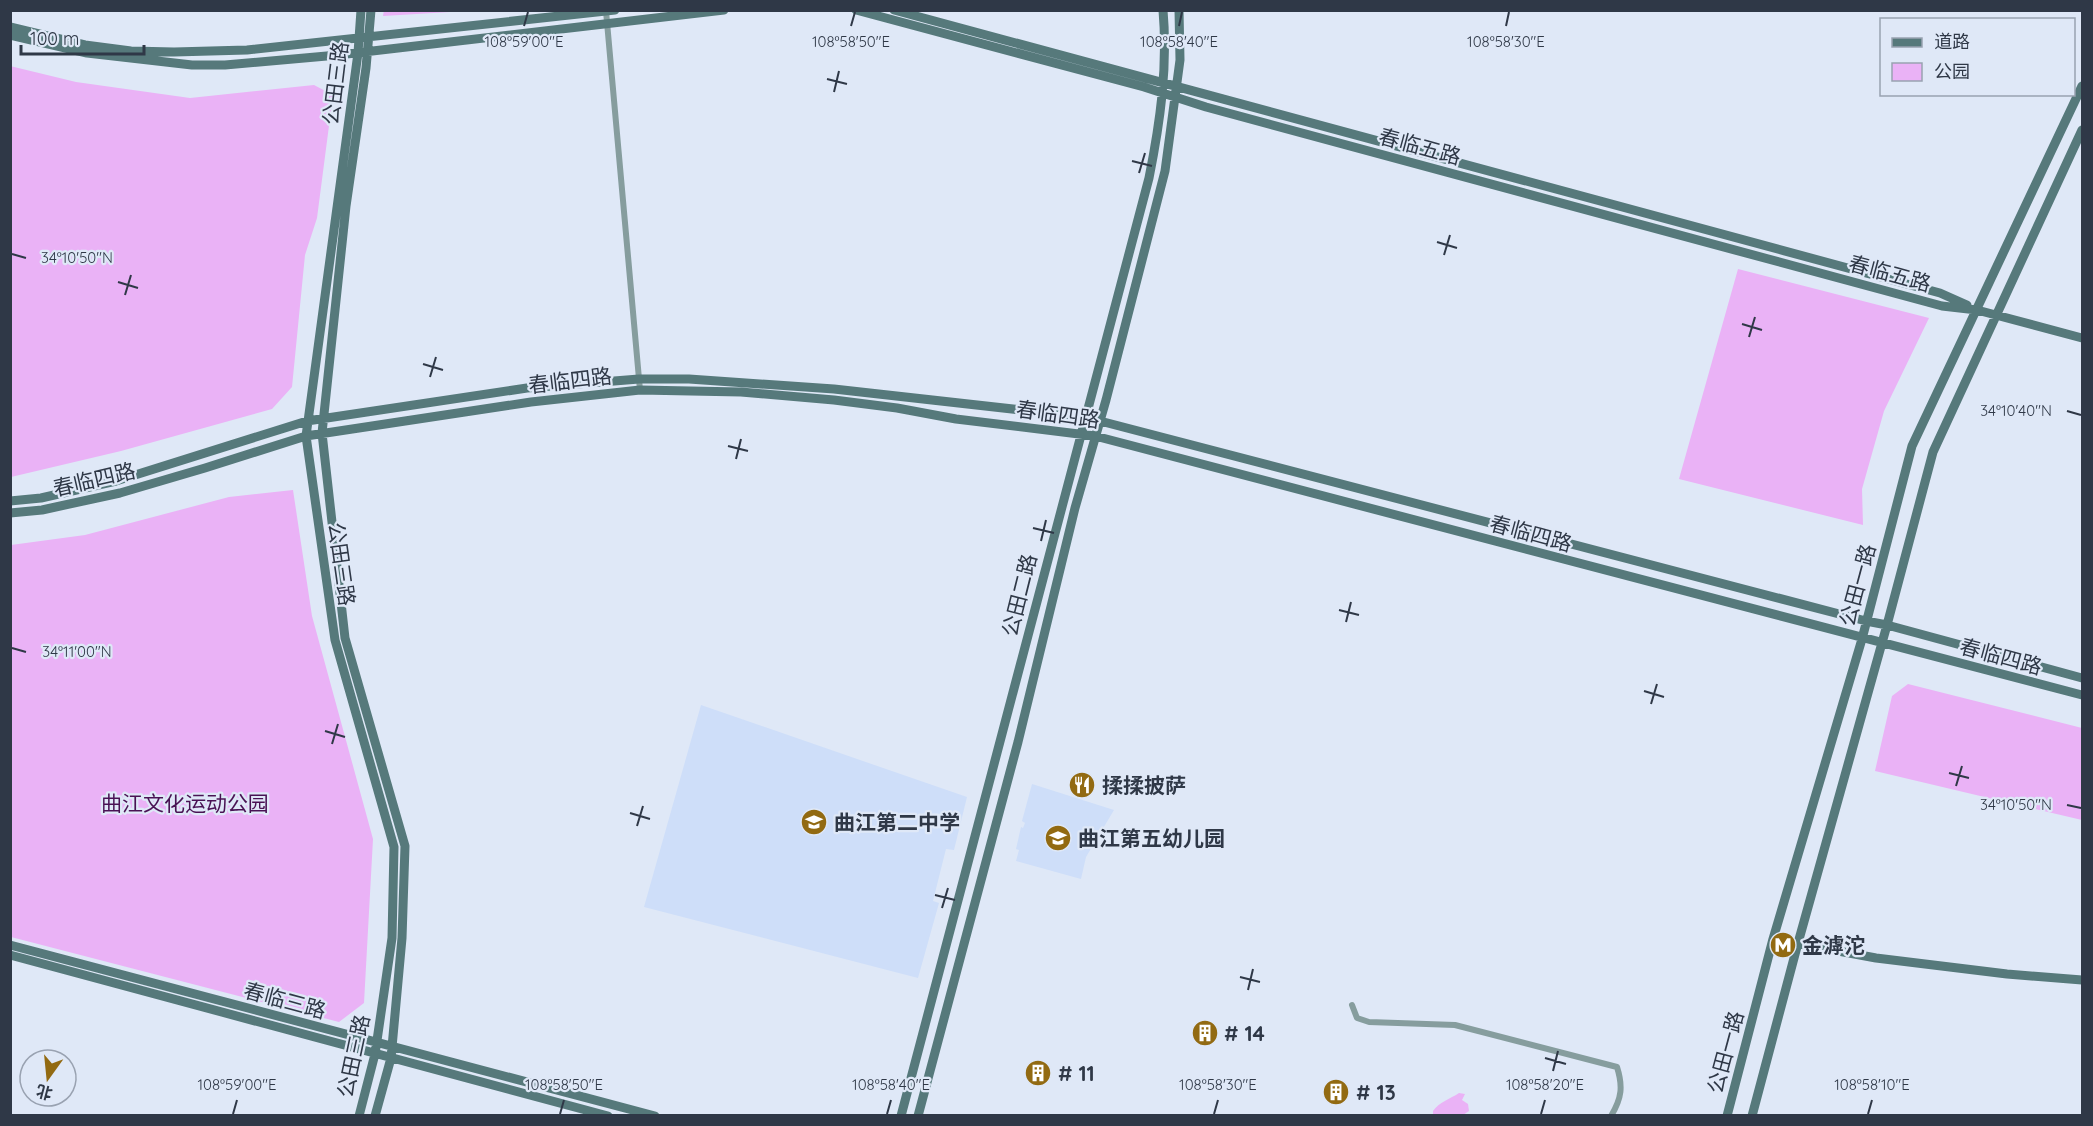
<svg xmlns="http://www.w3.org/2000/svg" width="2093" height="1126" font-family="Quicksand,'Noto Sans SC',sans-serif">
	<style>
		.built { fill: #cedef9 }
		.green { fill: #eab2f6 }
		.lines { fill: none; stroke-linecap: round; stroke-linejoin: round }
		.street { stroke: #869d9e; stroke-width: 6 }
		.secondary { stroke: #56797b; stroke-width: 9 }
		.ticks { fill: none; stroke: #2f3847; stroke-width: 2 }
		.labels { text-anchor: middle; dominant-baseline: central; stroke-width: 4.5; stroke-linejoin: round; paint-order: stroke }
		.street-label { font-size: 21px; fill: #2f3847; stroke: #dfe8f7 }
		.poi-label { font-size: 21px; font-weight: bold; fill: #2f3847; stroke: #dfe8f7; text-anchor: start }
		.park-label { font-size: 21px; fill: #491254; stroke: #dfe8f7 }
		.ticks-label { font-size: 15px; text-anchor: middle; fill: #2f3847; stroke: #dfe8f7; stroke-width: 4.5; stroke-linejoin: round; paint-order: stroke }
	</style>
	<rect width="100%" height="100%" fill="#dfe8f7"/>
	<path class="built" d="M701,705L967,797L954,850L946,849L933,901L939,903L918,978L644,907Z
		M1032,784L1114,810L1086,857L1081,879L1016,861L1019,850L1016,849L1021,827L1023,828L1025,823L1022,821Z"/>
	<path class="green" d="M384,10H467V11L383,16Z
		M10,66L76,82L190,98L314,85L333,95L317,218L305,255L292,387L272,409L121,451L11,477Z
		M1738,269L1929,318L1884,411L1862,489L1863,525L1679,479Z
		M293,490L312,616L373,839L364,1003L339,1022L11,937V545L85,535L229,497Z
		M1908,684L2082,728V820L1875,771L1892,696Z
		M1459,1093L1465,1094L1462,1100L1468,1104L1469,1111L1463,1115H1433V1111C1439,1102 1450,1099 1459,1093Z"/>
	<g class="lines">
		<path class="street" d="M606,11L640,390
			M1352,1005L1357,1018L1369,1022L1455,1025L1617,1067C1623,1086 1622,1098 1611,1116"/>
		<path class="secondary" d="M371,10L366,68L346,206L322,433L345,638L405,846L402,938L391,1058L375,1116
			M856,10L1144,87L1206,107L1942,306L1977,310L2082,338
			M894,10L1940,293L1967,305
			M10,27L85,45L131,51L174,52L247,50L615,10
			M10,35L87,53L192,65H225L338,55L724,10
			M10,501L41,498L116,481L307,421L527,388L639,379H689L834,389L1084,417L1100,421L1866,621L1887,625L2082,678
			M10,513L42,510L120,493L205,468L306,436L531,402L640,390L741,392L834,400L897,408L956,419L1095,436L2082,695
			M1773,939L1876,958L2007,974L2082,980
			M10,945L655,1116
			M10,955L608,1116
			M359,1116L375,1054L392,938L394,847L335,640L306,436L358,53L361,10
			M901,1116L1149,178C1160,123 1168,68 1163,10
			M918,1116L1018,742L1075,508L1106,400L1165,171L1180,60L1179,10
			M1727,1116L1773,939L1862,639L1912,446L2082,86
			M1752,1116L1798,943L1887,625L1933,452L2082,130"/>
	</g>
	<path class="ticks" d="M524,26L528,12M851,26L855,12M1179,26L1182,12M1506,26L1509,12M827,79L847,84M834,92L839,71M1132,161L1152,166M1139,173L1145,153M1437,242L1457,248M12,254L26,258M1444,255L1450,235M118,282L138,288M125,295L131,275M1742,324L1762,330M1749,337L1755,317M423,364L443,370M430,377L436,357M2067,411L2081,415M728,446L748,451M736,459L741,439M1033,528L1054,533M1041,541L1046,520M1339,610L1359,615M1346,622L1351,602M12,648L26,652M1644,691L1664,697M1651,704L1657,684M325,731L345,737M332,744L338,724M1949,773L1969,778M1956,786L1962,766M2067,805L2081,808M630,813L650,819M637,826L643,806M935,895L955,900M942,908L948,888M1240,977L1260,982M1248,990L1253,969M1545,1058L1566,1064M1553,1071L1558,1051M233,1114L237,1100M560,1114L564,1100M887,1114L891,1100M1214,1114L1218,1100M1541,1114L1545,1100M1868,1114L1872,1100"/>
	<defs>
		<symbol id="restaurant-disc" viewBox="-11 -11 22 22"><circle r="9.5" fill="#926a12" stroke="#dfe8f7"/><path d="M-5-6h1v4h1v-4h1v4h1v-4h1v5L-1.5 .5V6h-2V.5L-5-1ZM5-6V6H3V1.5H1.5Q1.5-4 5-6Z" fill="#fff"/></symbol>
		<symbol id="school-disc" viewBox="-11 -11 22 22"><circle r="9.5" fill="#926a12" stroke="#dfe8f7"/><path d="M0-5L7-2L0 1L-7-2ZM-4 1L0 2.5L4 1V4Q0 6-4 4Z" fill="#fff"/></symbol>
		<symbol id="metro-disc" viewBox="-11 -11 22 22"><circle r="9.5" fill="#926a12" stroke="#dfe8f7"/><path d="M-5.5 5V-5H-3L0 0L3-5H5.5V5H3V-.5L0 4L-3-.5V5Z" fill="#fff"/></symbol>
		<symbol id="building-disc" viewBox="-11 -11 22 22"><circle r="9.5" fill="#926a12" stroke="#dfe8f7"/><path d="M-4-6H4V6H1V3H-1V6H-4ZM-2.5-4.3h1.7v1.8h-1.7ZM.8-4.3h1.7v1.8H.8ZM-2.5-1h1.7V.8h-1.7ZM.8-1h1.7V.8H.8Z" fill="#fff"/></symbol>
	</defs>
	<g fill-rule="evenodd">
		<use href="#restaurant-disc" x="1067" y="770" width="30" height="30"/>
		<use href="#school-disc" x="799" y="807" width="30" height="30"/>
		<use href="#school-disc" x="1043" y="823" width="30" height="30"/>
		<use href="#metro-disc" x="1768" y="930" width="30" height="30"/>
		<use href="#building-disc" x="1190" y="1018" width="30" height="30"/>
		<use href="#building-disc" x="1023" y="1058" width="30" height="30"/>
		<use href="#building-disc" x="1321" y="1077" width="30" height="30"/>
	</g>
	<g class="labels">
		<g class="street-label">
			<text transform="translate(335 83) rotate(-83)">公田三路</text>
			<text transform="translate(1420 146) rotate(15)">春临五路</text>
			<text transform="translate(1890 273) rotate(15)">春临五路</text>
			<text transform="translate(570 380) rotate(-7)">春临四路</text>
			<text transform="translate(1058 414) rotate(8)">春临四路</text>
			<text transform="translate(94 479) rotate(-13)">春临四路</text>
			<text transform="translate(1531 533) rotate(15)">春临四路</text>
			<text transform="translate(342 564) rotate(82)">公田三路</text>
			<text transform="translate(1857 585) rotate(-75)">公田一路</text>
			<text transform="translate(1019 595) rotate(-76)">公田二路</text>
			<text transform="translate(2001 656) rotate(15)">春临四路</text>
			<text transform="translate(285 1000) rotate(15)">春临三路</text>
			<text transform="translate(1725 1052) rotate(-75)">公田一路</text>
			<text transform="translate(353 1056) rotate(-78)">公田三路</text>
		</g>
		<g class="poi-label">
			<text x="1102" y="785">揉揉披萨</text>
			<text x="834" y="822">曲江第二中学</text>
			<text x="1078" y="838">曲江第五幼儿园</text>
			<text x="1802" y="945">金滹沱</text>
			<text x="1224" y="1033"># 14</text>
			<text x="1058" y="1073"># 11</text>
			<text x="1356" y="1092"># 13</text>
		</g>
		<g class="park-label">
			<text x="185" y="803">曲江文化运动公园</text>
		</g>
	</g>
	<g class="ticks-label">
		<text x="524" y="47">108°59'00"E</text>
		<text x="851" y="47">108°58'50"E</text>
		<text x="1179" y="47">108°58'40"E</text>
		<text x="1506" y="47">108°58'30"E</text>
		<text x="77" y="263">34°10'50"N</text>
		<text x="2016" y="416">34°10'40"N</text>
		<text x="77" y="657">34°11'00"N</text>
		<text x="2016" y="810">34°10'50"N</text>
		<text x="237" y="1090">108°59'00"E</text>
		<text x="564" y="1090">108°58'50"E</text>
		<text x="891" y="1090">108°58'40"E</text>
		<text x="1218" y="1090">108°58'30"E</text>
		<text x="1545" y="1090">108°58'20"E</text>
		<text x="1872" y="1090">108°58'10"E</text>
	</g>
	<rect width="2093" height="1126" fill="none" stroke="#2f3847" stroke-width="24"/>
	<rect x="1880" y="18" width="195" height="78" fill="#dfe8f7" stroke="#99a2b1" stroke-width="1.5"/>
	<rect x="1892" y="38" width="30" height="9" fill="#56797b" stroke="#99a2b1" stroke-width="1.5"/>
	<text x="1934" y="48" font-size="18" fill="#2f3847">道路</text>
	<rect x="1892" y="63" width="30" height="18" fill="#eab2f6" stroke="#99a2b1" stroke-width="1.5"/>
	<text x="1934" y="78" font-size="18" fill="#2f3847">公园</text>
	<g transform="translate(48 1078) rotate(195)"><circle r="28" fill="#dfe8f7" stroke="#99a2b1" stroke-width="1.5"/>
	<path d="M0-4.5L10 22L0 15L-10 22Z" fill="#926a12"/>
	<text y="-9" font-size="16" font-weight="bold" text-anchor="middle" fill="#2f3847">北</text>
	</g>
	<path d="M21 45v9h123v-9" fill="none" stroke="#2f3847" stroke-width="3"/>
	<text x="30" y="45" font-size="18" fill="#2f3847" stroke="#dfe8f7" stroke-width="4.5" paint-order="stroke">100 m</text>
</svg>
